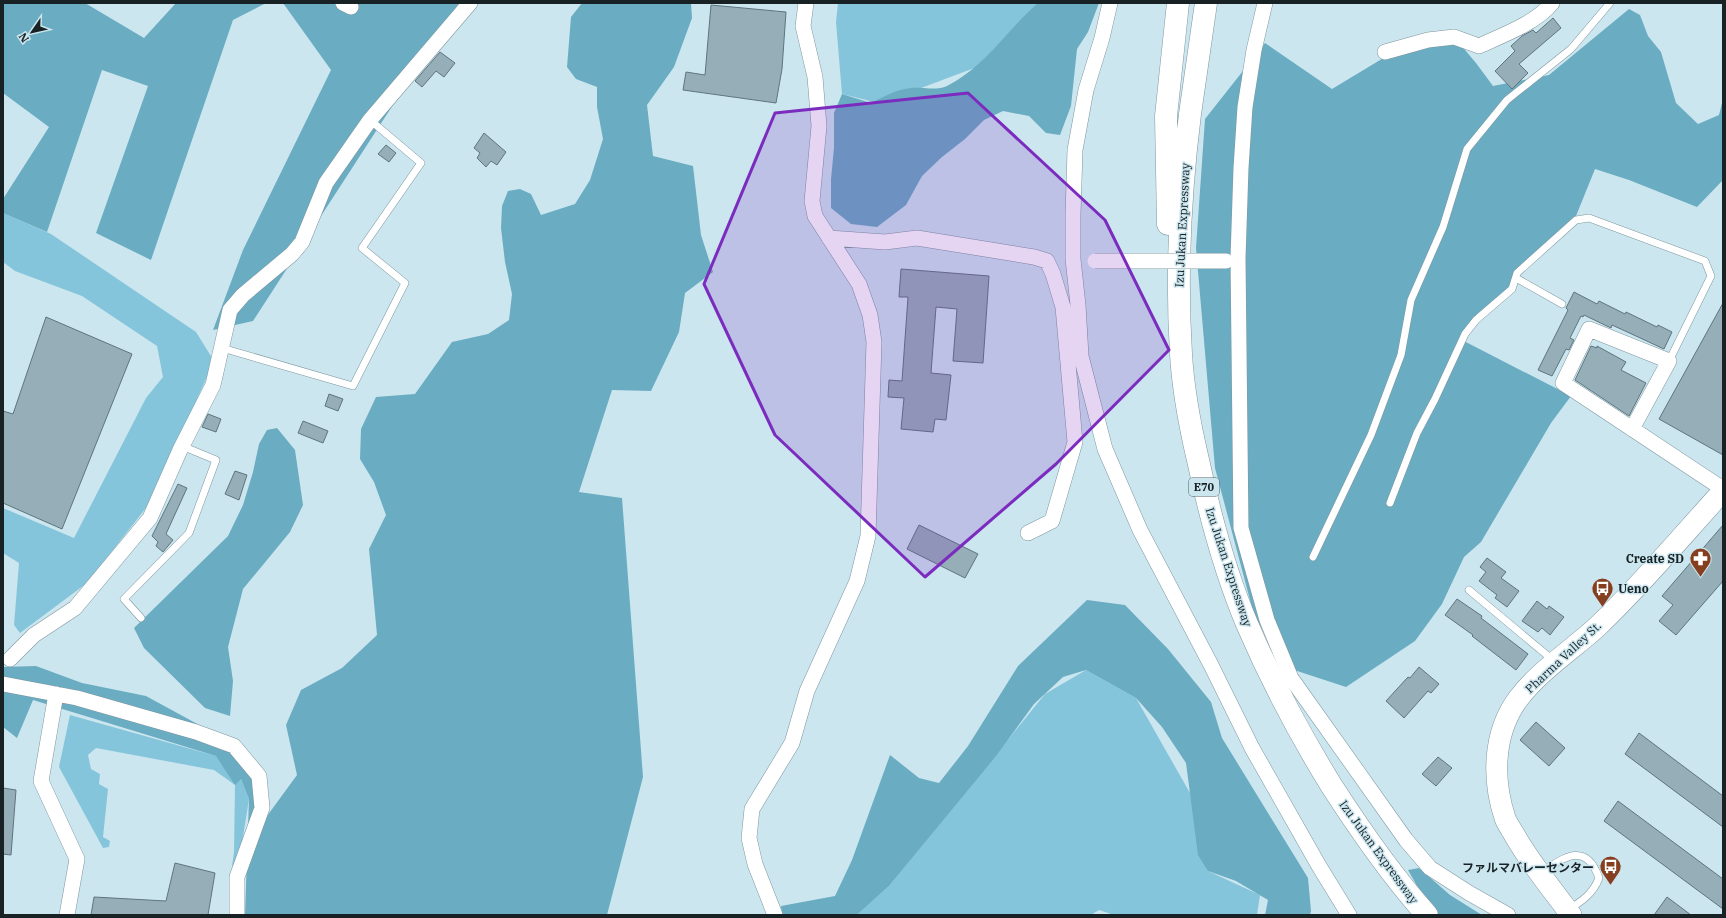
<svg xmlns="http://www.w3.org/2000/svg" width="1726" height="918" font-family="'IBM Plex Serif','Noto Sans JP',serif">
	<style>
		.green { fill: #85c5db }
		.forest { fill: #6aacc2 }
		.building { fill: #95aeb7; stroke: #5e757e }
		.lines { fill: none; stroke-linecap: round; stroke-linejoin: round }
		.lane-casing { stroke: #7e979f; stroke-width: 8 }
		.street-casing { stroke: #7e979f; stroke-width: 16 }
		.secondary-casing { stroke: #7e979f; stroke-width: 22 }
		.highway-casing { stroke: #7e979f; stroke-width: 23 }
		.lane { stroke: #fff; stroke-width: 7 }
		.street { stroke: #fff; stroke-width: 15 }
		.secondary { stroke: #fff; stroke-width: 21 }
		.highway { stroke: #fff; stroke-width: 22 }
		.street-bridge-casing { stroke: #7e979f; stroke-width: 16; stroke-linecap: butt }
		.street-bridge { stroke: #fff; stroke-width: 15 }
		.marked { fill: #7b2cbf; fill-opacity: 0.2; stroke: #7b2cbf; stroke-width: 3; stroke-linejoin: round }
		.labels { text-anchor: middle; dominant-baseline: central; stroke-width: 3; stroke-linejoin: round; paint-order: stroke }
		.shield { fill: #cce6ef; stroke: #4e5d62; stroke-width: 1 }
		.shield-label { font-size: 11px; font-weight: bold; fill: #182225 }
		.street-label { font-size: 12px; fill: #182225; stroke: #cce6ef }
		.poi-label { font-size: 12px; font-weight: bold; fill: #182225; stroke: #cce6ef; text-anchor: end }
	</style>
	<rect width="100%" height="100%" fill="#cce6ef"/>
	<path class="green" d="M838,3H1039L977,67L921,88L874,102L842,94L836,22Z
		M3,213L51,234L196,332L214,361L153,499L87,583L20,633L14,625L19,563L3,553V508L74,538L146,398L163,377L157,346L82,296L15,271L3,262Z
		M1086,670L1136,698L1190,793L1208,871L1260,895L1257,915H1114L1099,910L1091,915H857L889,886L1045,694Z
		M70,715L216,756L241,779L249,799L239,862L232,866L234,852L235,785L214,770L96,748L88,755L91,769L100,774L99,784L108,789L103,837L110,841L109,847L103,848L59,767Z"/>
	<path class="forest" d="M3,3H85L144,38L176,3H266L233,20L151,260L96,233L148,86L102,70L47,232L3,213V199L49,127L3,93Z
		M283,3H459L253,321L213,330L243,250L331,70Z
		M582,3H691L692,18L674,67L647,105L653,156L693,166L701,235L713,272L685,293L679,332L651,391L612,390L579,492L622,498L643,777L607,915H245L249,799L241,779L235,785L216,756L33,700L17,738L3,727V667L36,666L82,683L146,696L234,744L259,773V827L297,775L286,725L301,690L342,668L377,635L369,549L386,515L374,482L360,459L361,429L376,397L415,394L452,342L488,334L509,320L512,294L505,262L501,228L502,206L508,191L520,189L531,194L541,215L575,204L590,180L603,139L597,107V87L576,79L567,67L571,17Z
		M1038,3H1099L1088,32L1077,49L1071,106L1060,135L1046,133L1029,116L1003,111L984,120L965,139L942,157L922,176L906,205L877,227L851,224L831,208V179L834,148V113L842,94L871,103C883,97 897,89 911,88C922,87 937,91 947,86C985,67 1007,30 1038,3Z
		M1629,9L1640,15L1648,36L1661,52L1676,103L1698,124L1719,115L1723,99V180L1697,207L1629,180L1595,169L1576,216L1516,278L1499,301L1460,339L1571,396L1551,423L1481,542L1464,557L1442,604L1415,641L1346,687L1285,667L1254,615L1215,468L1196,248L1205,119L1265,43L1332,89L1390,54L1454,37L1476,63L1493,86L1549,75Z
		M277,428L295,450L303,505L290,532L243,589L228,647L233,681L230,716L205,708L144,648L134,628L228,536L243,505L253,472L259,444L267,430Z
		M1087,600L1125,605L1168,649L1211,702L1222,738L1308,878L1311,911L1310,915H1265L1268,900L1236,881L1208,871L1198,855L1186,763L1162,727L1136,698L1086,670L1063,677L1034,704L996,756L889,886L857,915H782L781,906L835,896L852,860L890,755L919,778L939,783L968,746L1018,666Z
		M1419,868L1450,895L1482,915H1439L1425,900L1408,870Z"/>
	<path class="building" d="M711,5L786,12L782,69L776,103L683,90L686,72L705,75Z
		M1553,18L1561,28L1519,64L1528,73L1512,89L1495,71L1515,51L1511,46L1522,36L1533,30L1536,33Z
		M440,52L455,63L444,77L436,71L422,87L415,81Z
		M484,133L506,152L497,165L491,161L486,167L477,158L480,153L474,148Z
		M386,145L396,153L389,162L378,154Z
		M901,269L989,276L983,363L953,361L957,309L936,307L931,373L951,375L946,420L935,419L933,432L901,429L904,398L888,397L889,380L902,381L908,297H899Z
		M1574,292L1597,304L1599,301L1625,314L1626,312L1657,327L1658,325L1672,332L1664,349L1612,325L1611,328L1584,315L1583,317L1581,316L1570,338L1574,340L1569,350L1566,349L1552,376L1538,370L1568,310L1566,308Z
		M1723,303V455L1659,419Z
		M46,317L132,354L62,529L3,503V411L13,414Z
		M1591,346L1597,348V346L1626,362L1621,370L1646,383L1629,416L1575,380Z
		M329,394L343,399L338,411L325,406Z
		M208,414L221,419L216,432L202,427Z
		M303,421L328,431L323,443L298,433Z
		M235,471L247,475L239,500L225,494Z
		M178,484L187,488L166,534L173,540L163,552L156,546L158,542L152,536Z
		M919,525L978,554L965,578L907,549Z
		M1723,525V581L1676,635L1659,621L1673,605L1662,596Z
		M1487,558L1506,572L1501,578L1519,591L1507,607L1495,598L1497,595L1479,581L1486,572L1480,567Z
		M1457,599L1482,616L1481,618L1528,654L1516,670L1472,636L1473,635L1445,615Z
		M1537,601L1547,609L1549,606L1564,617L1550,635L1542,628L1538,632L1522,621Z
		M1419,667L1439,684L1431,693L1428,691L1404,718L1386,701L1408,677L1410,678Z
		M1536,722L1565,748L1549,766L1520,740Z
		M1639,733L1723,796V827L1625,754Z
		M1438,757L1452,768L1436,786L1422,774Z
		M3,788L16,790L11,855L3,854Z
		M1618,801L1723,879V909L1604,821Z
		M175,863L215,873L208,915H91L94,897L166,901Z
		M1667,897L1691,915H1654Z"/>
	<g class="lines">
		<defs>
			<path id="lane" d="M1516,278L1562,304
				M222,348L353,386L405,283L362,248L421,163L370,120
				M1390,503L1417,433L1435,399L1465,334L1476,320L1512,289L1517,273L1576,220L1589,218L1705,261L1711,276L1669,361
				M1313,557L1371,435L1401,355L1411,300L1443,227L1467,149L1507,100L1571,49L1610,3
				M1469,590L1554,661
				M141,618L124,599L189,533L216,460L182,446
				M1541,873C1564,857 1586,841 1599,878C1593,894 1582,901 1568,910"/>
			<path id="street" d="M343,3L351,7
				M1110,3L1102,38L1086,90L1075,150L1073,215V259L1078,305L1081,356L1091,395L1105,449L1140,530L1211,665L1252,748L1319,866L1349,915
				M1265,3L1254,50L1245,107L1241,168L1238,258L1241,528L1267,620L1291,678L1406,840L1430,868L1469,893L1508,915
				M1385,52L1428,40L1454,37L1479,46C1503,35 1536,23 1552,3
				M829,238L885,242L917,238L1034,257L1047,261L1053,274L1063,307L1075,442L1052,521L1028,533
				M1632,429L1669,361L1589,329L1563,383L1723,489
				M10,659L34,635L75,608L150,518L180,450L213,385L230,310L243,295L292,254L302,242L326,183L370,120L470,3
				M3,684L77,698L196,732L234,746L259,776L262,808L237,877V915
				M56,694L41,781L77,859L67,915
				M775,915L755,864L749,838L752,809L792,743L807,691L857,581L868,536L874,342L870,315L859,284L815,216L812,201L819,126L815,77L803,26L806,3"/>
			<path id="secondary" d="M1571,915C1552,889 1531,864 1515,836C1512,830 1507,824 1505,818C1492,779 1493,733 1518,699C1540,670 1572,650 1598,626C1642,584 1682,536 1723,491"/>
			<path id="highway" d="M1206,3C1201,40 1195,77 1190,114C1180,194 1176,274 1181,354C1183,389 1190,426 1198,460C1210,516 1225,572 1247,624C1271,680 1299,733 1331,785C1360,830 1391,875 1427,915
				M1168,224L1166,116L1178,3"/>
		</defs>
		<use href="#lane" class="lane-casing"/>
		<use href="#street" class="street-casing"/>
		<use href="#secondary" class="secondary-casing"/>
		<use href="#highway" class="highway-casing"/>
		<use href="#lane" class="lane"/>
		<use href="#street" class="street"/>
		<use href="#secondary" class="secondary"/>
		<use href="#highway" class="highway"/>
		<defs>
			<path id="street-bridge" d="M1095,261H1226"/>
		</defs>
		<use href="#street-bridge" class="street-bridge-casing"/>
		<use href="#street-bridge" class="street-bridge"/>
	</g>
	<path class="marked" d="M968,93L1105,220L1169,350L1056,464L925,577L775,435L704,284L775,113Z"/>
	<defs>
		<symbol id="pharmacy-pin" viewBox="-11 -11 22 30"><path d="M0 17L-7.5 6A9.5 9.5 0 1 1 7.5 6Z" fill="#863e20" stroke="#cce6ef"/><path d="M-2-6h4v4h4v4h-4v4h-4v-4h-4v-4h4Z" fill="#fff"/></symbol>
		<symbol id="bus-pin" viewBox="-11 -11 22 30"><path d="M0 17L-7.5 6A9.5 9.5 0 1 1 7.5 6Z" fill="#863e20" stroke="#cce6ef"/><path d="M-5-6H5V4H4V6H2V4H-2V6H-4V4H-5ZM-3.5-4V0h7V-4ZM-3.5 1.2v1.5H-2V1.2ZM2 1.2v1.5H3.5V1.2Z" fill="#fff"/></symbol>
	</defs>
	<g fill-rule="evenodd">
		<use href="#pharmacy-pin" x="1688" y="546" width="25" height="34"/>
		<use href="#bus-pin" x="1590" y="576" width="25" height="34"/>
		<use href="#bus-pin" x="1598" y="854" width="25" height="34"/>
	</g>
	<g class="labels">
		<rect class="shield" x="1189" y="478" width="30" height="18" rx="3"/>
		<g class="shield-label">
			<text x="1204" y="487">E70</text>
		</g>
		<g class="street-label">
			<text transform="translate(1182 225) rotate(-87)">Izu Jukan Expressway</text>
			<text transform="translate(1229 567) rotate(72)">Izu Jukan Expressway</text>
			<text transform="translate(1563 657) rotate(-43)">Pharma Valley St.</text>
			<text transform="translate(1379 852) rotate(54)">Izu Jukan Expressway</text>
		</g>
		<g class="poi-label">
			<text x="1684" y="558">Create SD</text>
			<text x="1618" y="588" text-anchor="start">Ueno</text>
			<text x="1594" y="867">ファルマバレーセンター</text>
		</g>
	</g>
	<rect width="1726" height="918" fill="none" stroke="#182225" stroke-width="8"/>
	<g transform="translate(32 32) rotate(236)" stroke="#cce6ef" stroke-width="3" paint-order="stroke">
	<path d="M0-3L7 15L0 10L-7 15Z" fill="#182225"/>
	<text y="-6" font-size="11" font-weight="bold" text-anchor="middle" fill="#182225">N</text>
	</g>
</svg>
